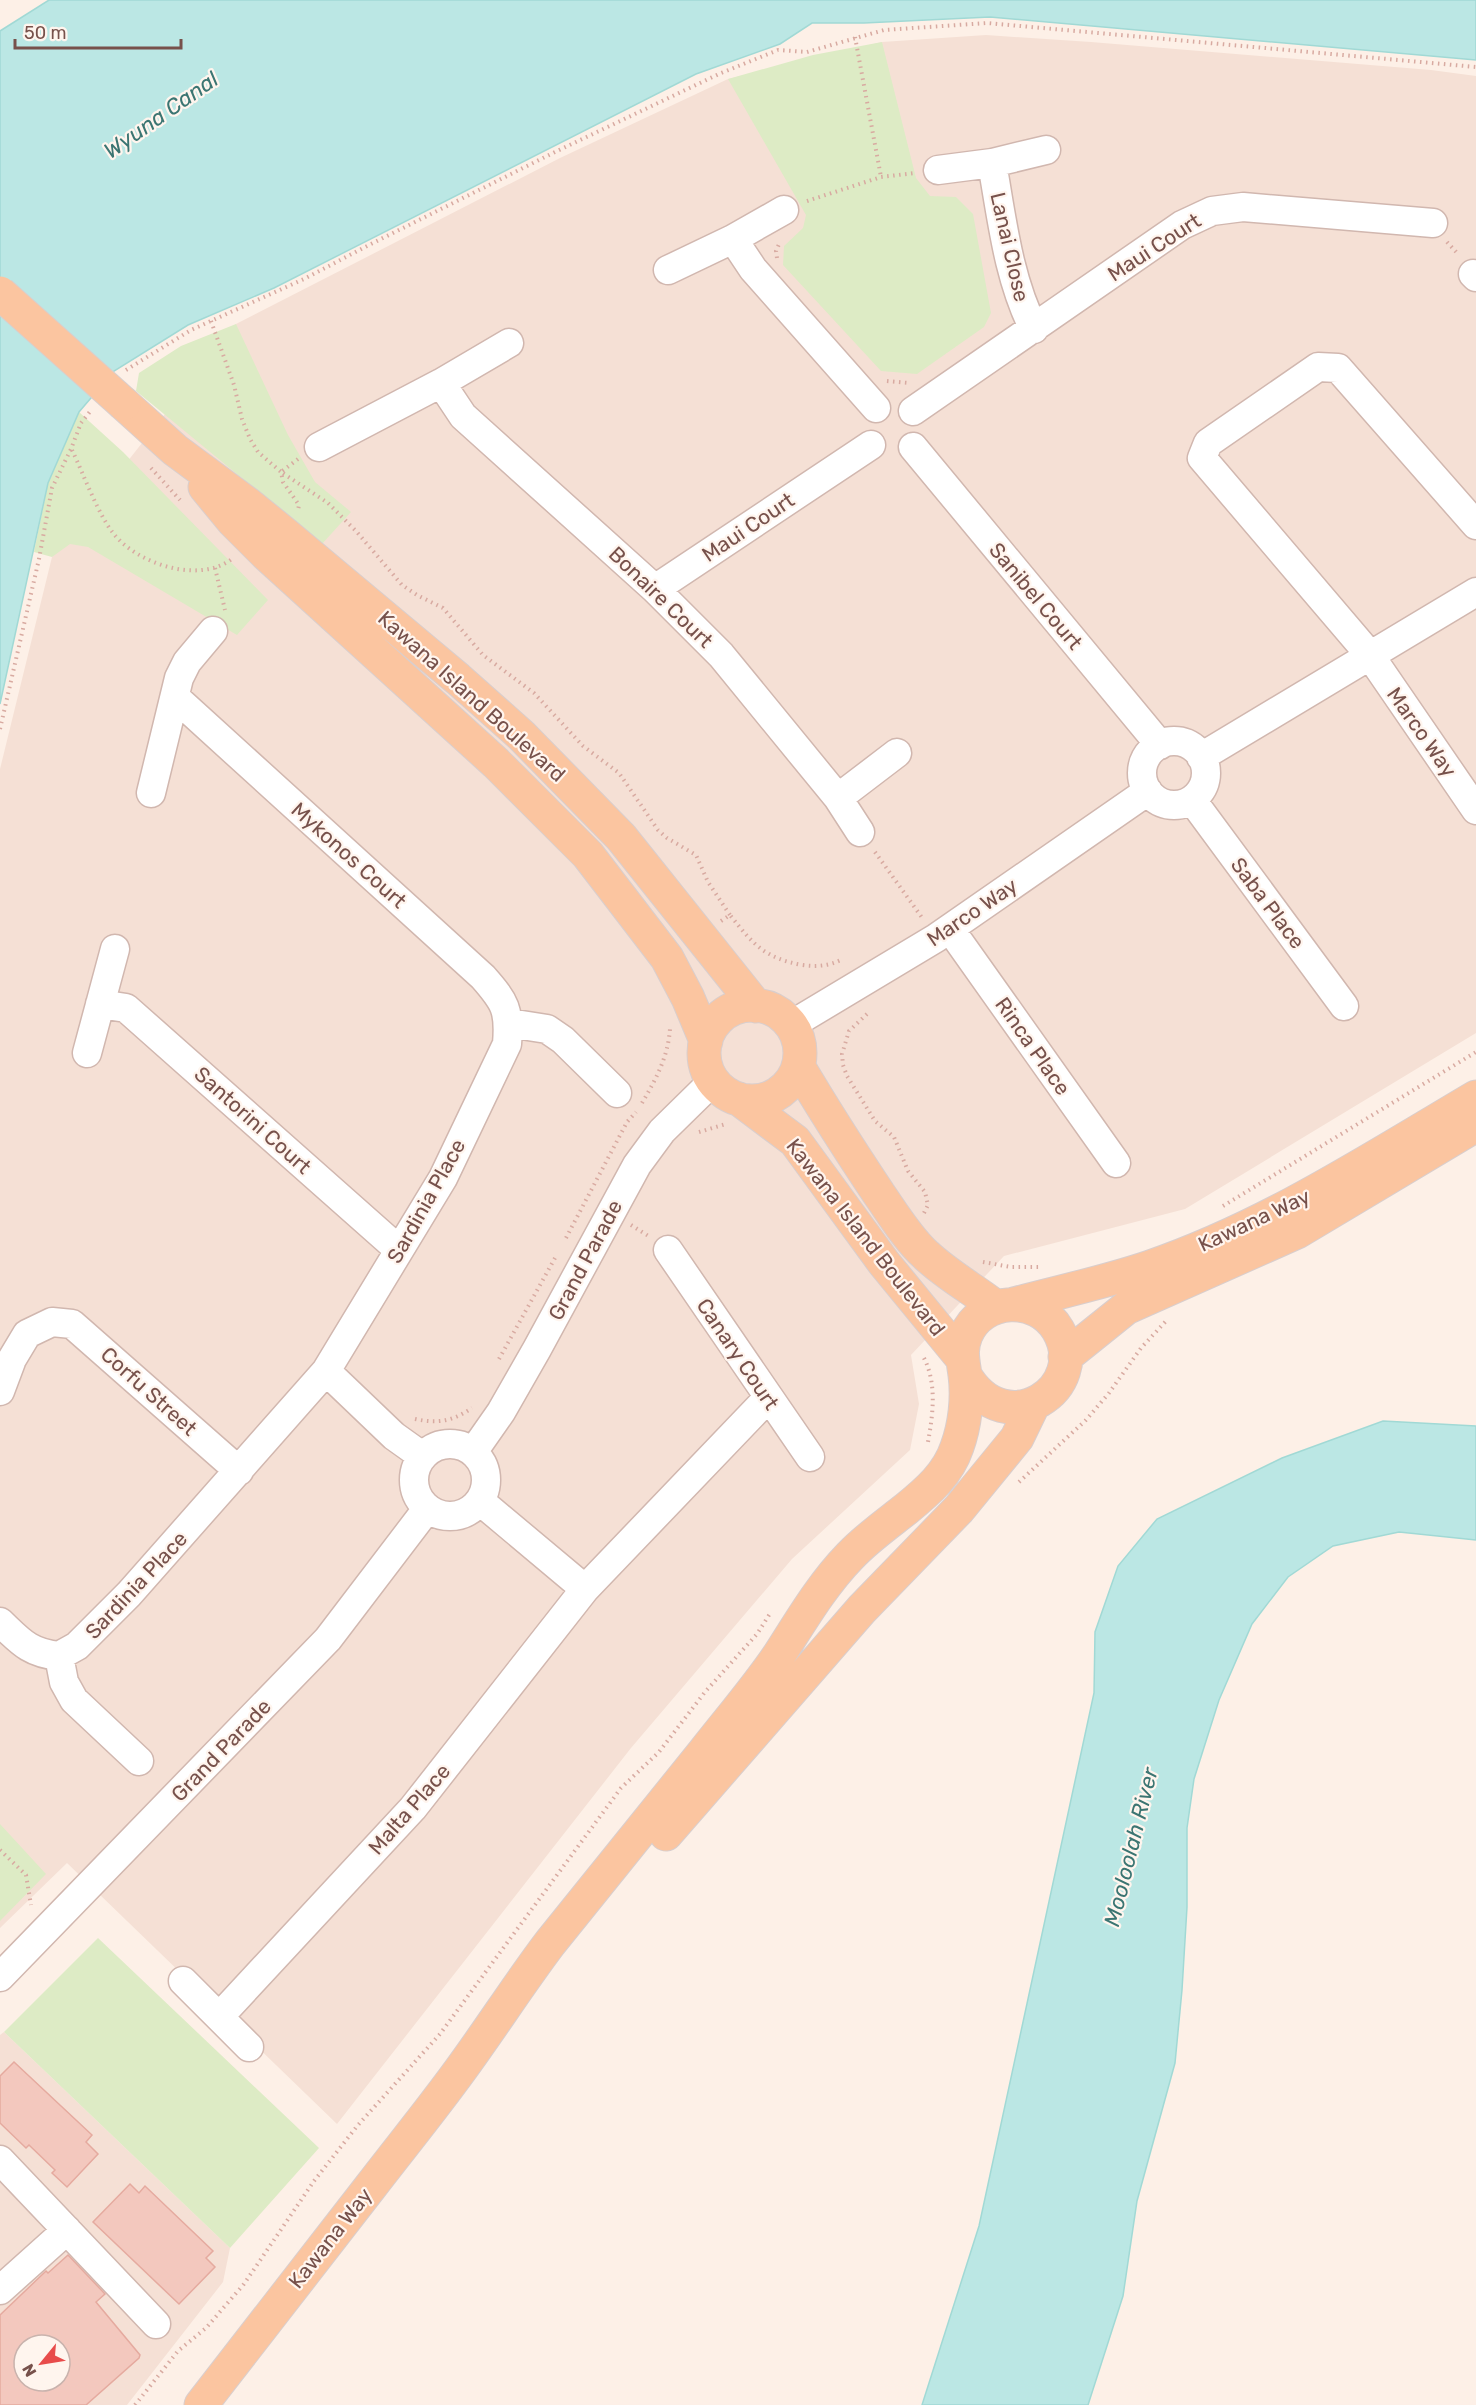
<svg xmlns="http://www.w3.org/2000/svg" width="1476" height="2405" font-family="Rubik,sans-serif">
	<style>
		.residential { fill: #f5e0d5; fill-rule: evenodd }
		.green { fill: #ddebc5 }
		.water { fill: #bbe7e4; stroke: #a1d9d5; stroke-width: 1.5 }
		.building { fill: #f3c8be; stroke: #e5aa9f; stroke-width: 1.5; fill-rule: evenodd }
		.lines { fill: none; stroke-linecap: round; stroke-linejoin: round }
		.minor-casing { stroke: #d1b7af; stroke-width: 31 }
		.major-casing { stroke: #d9cecd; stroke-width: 35 }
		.path { stroke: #d8aaa1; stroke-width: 4; stroke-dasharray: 1.5 4.5; stroke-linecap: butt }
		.minor { stroke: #fff; stroke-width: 28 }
		.major { stroke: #fbc5a0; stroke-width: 33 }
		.major-bridge-casing { stroke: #d9cecd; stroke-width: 35; stroke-linecap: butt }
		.major-bridge { stroke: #fbc5a0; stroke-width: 33 }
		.labels { text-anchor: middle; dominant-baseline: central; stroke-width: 4.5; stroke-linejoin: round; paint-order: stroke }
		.street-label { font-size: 21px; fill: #77514b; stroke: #fff5ee }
		.water-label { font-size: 22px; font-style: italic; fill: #3b7572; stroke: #fff5ee }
	</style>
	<rect width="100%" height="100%" fill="#fdf0e7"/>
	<path class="residential" d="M986,35L1091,42L1431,70L1476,76V1033L1185,1209L1004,1256L911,1355L919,1404L910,1450L792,1559L631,1748L337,2124L67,1863L0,1928V769L52,557L236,324L560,158L728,79L882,42Z
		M4,2032L230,2248L223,2282L127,2405H0V2035ZM24,2345H60V2381H24Z"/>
	<path class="green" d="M882,42L916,178L930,196L956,197L973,214L991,313L984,327L917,374L881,371L783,265L784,246L803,228L806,215L728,79L813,55Z
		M236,324L288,435L315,482L351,512L322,544L136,391L139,373L181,346Z
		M79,412L123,452L268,600L237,635L88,547L70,544L52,557L34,552L48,483Z
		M0,1824L46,1874L0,1921Z
		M98,1938L319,2148L230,2248L4,2032Z"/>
	<path class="water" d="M49,0H1476V60L990,17L864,23H812L780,44L696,74L274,288L188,325L114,371L79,412L48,483L0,704V31Z
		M1383,1421L1476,1426V1540L1399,1532L1333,1546L1288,1577L1252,1624L1219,1700L1194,1779L1187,1828V1907L1182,1990L1175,2063L1137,2201L1123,2296L1088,2405H922L979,2226L1094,1693L1095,1632L1118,1566L1157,1519L1282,1458Z"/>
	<path class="building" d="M14,2062L92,2135L86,2142L98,2154L67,2187L52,2173L55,2170L29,2145L26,2148L0,2123V2076Z
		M130,2184L139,2193L145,2186L213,2251L206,2258L215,2267L179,2304L93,2222Z
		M68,2255L105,2294L96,2302L140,2355L139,2358L86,2405H0V2315L46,2271L48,2273ZM24,2345H60V2381H24Z"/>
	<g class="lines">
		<defs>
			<path id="minor" d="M992,163C1002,219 1008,278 1034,329
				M938,170L992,163L1046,150
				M733,239L753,269L876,408
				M668,270L733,239L784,210
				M1473,274L1476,277
				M441,383L463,416L655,589L721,655L838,798L860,832
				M913,411L1182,225L1212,211L1243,207L1433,223
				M319,447L441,383L509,343
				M913,447L1160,745
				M1476,525L1338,368L1318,367L1208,443L1202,458L1369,654L1476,810
				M655,589L871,445
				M175,697L483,977C505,1002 510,1010 507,1044L443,1178L326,1371
				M1142 773a32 32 0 1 1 64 0a32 32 0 1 1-64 0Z
				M1201,757L1476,592
				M151,793L179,678L187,662L213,631
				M838,798L897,753
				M1192,800L1344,1006
				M950,929L1116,1163
				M100,1004L126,1008L399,1250
				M509,1023L547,1029L563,1040L617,1093
				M791,1025L936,938L1148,791
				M87,1053L115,949
				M668,1250L810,1457
				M0,1391L12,1359L27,1334L52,1322L72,1324L239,1471
				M414 1480a36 36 0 1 1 72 0a36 36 0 1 1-72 0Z
				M473,1452L501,1412L537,1349L637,1165L662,1131L713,1081
				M480,1501L585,1589
				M0,1622C20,1641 29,1653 59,1656
				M59,1656L77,1646L129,1594L326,1371L394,1436L422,1456
				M59,1656L64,1682L74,1700L139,1761
				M0,1977L328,1639L427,1509
				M183,1981L249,2047
				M219,2017L413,1808L585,1589L768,1398
				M0,2160L156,2324
				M0,2290L67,2230"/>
			<path id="major" d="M124,404L175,450L248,504L285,534L458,679L521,735L621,837L756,1006
				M205,487L233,521L266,554L496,763L588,855L667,958L688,998L706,1041
				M704 1053a48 48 0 1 1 96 0a48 48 0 1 1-96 0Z
				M798,1066C824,1110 851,1152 879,1194C893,1214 908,1239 926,1255C947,1275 973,1289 996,1307
				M739,1099L795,1141L884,1263L961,1357
				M1014,1304C1059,1292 1106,1282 1150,1267C1267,1227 1371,1159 1476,1097
				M1065,1357L1126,1308L1297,1232L1476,1125
				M666,1834L862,1609L959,1509L1017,1438L1033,1405
				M201,2405C257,2332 314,2259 371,2186C401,2147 432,2109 461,2069C491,2028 519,1984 550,1943C601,1879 653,1816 704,1752C729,1720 756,1689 779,1655C801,1621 821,1586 850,1556C867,1538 887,1524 906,1509C928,1491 948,1474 957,1447C965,1425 968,1398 965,1375C963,1360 960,1350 966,1335C982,1297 1037,1294 1058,1330C1092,1388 1006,1445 965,1375"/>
		</defs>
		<use href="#minor" class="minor-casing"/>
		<use href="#major" class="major-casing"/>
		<path class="path" d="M855,37L881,177
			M807,201L881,177L915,173
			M1447,242L1458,254
			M777,258L776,251L780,242
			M211,321L234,385L242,419L250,439L258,452L281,472L283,482L299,505L298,510
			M126,370L191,330L304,279L369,245L555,152L721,73L778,50L807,52L884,30L987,23L1476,67
			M887,381L909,383
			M72,450C83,473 98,514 113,533C137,564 200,585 233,558
			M298,459L281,472L328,503L356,531L402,585L417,595L443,608L483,655L534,693L583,746L619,773L658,830L667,838L696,855L708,882L730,915
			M151,468L180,500
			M215,568L225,610
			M0,729L39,559L52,488L71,449L81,423L92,409
			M875,852L923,919
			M721,921L730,915C753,944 764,958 802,965C817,967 829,966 843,959
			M867,1014L849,1031L842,1054L843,1065L847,1076L875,1121L894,1137L908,1171L925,1192L928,1205L924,1213
			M642,1103C656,1079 668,1057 670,1029
			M699,1132L726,1124
			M1223,1206L1476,1052
			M631,1225L650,1237
			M566,1238L627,1122L636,1112
			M983,1262L1011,1267H1041
			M924,1358C937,1384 933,1414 928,1442
			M499,1359L555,1258
			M415,1419C438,1424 453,1421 472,1408
			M1019,1482L1086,1420L1109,1393L1141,1348L1167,1320
			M0,1850L26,1875L31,1905
			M135,2405L178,2351L206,2328L244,2284L314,2181L358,2125L440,2034L621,1788L659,1752L705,1692L757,1634L771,1612"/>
		<use href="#minor" class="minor"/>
		<use href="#major" class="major"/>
		<defs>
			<path id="major-bridge" d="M0,293L124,404"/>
		</defs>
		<use href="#major-bridge" class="major-bridge-casing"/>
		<use href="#major-bridge" class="major-bridge"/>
	</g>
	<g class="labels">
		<g class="street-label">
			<text transform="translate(1010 247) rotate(77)">Lanai Close</text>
			<text transform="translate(1154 247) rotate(-33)">Maui Court</text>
			<text transform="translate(748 527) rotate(-34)">Maui Court</text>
			<text transform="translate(1036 596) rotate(50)">Sanibel Court</text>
			<text transform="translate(661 597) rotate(44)">Bonaire Court</text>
			<text transform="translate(472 696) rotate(42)">Kawana Island Boulevard</text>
			<text transform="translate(1422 732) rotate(55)">Marco Way</text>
			<text transform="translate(349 855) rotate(42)">Mykonos Court</text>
			<text transform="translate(1268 903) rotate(53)">Saba Place</text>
			<text transform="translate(972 912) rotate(-34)">Marco Way</text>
			<text transform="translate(1033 1046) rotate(55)">Rinca Place</text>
			<text transform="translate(253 1120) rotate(42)">Santorini Court</text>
			<text transform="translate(426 1201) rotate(-61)">Sardinia Place</text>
			<text transform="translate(1254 1220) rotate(-25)">Kawana Way</text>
			<text transform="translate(866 1237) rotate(52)">Kawana Island Boulevard</text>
			<text transform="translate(585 1260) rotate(-62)">Grand Parade</text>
			<text transform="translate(738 1354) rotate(56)">Canary Court</text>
			<text transform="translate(149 1391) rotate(42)">Corfu Street</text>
			<text transform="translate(136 1585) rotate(-47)">Sardinia Place</text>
			<text transform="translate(221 1750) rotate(-46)">Grand Parade</text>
			<text transform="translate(409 1809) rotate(-49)">Malta Place</text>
			<text transform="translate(330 2238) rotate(-52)">Kawana Way</text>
		</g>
		<g class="water-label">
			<text transform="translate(161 115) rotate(-35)">Wyuna Canal</text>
			<text transform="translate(1131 1847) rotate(-76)">Mooloolah River</text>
		</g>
	</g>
	<g transform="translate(42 2363) rotate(240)"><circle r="28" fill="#fff5ee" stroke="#c9b3ad" stroke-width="1.5"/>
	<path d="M0-4.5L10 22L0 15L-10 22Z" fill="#e84c4b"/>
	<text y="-9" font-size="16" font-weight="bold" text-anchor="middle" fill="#77514b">N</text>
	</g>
	<path d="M15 39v9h166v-9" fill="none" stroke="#77514b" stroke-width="3"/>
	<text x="24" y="39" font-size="18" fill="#77514b" stroke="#fff5ee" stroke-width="4.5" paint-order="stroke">50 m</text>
</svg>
